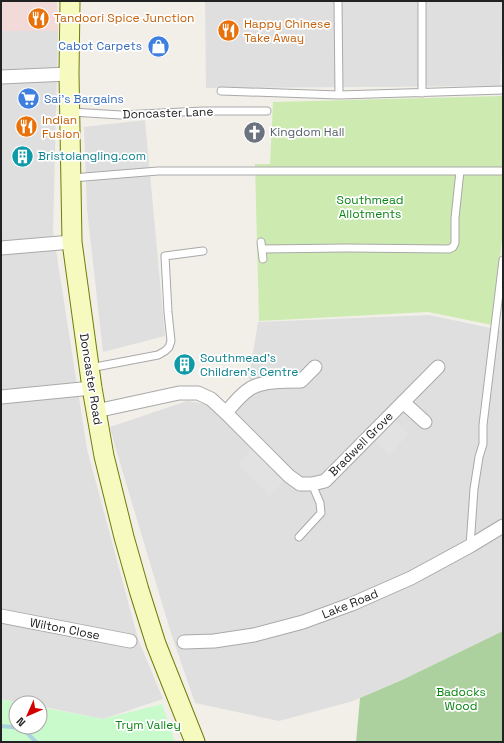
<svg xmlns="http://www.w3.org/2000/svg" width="504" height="743" font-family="'Space Grotesk',sans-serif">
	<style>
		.residential { fill: #e0dfdf }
		.commercial { fill: #f2dad9 }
		.grass { fill: #cdebb0 }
		.forest { fill: #add19e }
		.park { fill: #c8facc }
		.parking { fill: #e2e2e2 }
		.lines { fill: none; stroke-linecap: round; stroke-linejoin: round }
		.stream { stroke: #aad3df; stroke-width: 4 }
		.lane-casing { stroke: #a9a9a9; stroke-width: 9 }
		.street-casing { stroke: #a9a9a9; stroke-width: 15 }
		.secondary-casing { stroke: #707d05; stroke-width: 21 }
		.lane { stroke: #fff; stroke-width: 7 }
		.street { stroke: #fff; stroke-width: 13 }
		.secondary { stroke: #f7fabf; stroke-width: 19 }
		.labels { text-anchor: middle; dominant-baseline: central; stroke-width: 3.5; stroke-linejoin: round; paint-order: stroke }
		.food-label { font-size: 12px; fill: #c56008; stroke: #fff; text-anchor: start }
		.shop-label { font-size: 12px; fill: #366cbe; stroke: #fff; text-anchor: end }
		.street-label { font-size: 12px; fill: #222; stroke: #fff }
		.worship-label { font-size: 12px; fill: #5b616d; stroke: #fff; text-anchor: start }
		.culture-label { font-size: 12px; fill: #0d838f; stroke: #fff; text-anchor: start }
		.park-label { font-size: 12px; fill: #0c8416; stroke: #fff }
	</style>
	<rect width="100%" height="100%" fill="#f2efe9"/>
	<path class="residential" d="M205,1H503V33L500,86L206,88Z
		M1,31H58L53,231L87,449L138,639L163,699L103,719L40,706V703H22L1,699Z
		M145,120L165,336L103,352L87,209L84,127Z
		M503,312V631L402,680L353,701L279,721L195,703L170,630L115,446L110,427L187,401L206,404L227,422L253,393L249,378L258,322L429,315L500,330Z"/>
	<path class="commercial" d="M1,1H57L58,31H1Z"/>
	<path class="grass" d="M503,96V232L492,325L428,312L259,321L255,164H270L273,102Z"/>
	<path class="forest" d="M503,631V742H356L360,698L402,680Z"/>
	<path class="park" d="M1,699L20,703H16V727H40V707L103,719L162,704L175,742H1Z"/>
	<path class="parking" d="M390,415L409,434L389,455L370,436Z
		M257,444L289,476L269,496L238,464Z"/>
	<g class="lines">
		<path class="stream" d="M1,726L22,728L36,742"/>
		<defs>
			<path id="lane" d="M338,1L339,95
				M422,1V93
				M221,91L339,95L503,90
				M71,112L121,115L203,111H267
				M72,178L158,171H503
				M261,242L263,259
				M262,249L346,248L449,249L453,247L455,243V218L460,171
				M90,368L158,355L165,351L169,347L171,341L168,312L165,256L203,251
				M299,537L321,513L320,503L312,484
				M470,546L474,489L479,457L483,444V425L503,260"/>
			<path id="street" d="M1,77L69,74
				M1,248L72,242
				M1,397L92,388
				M403,402L425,422
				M96,411L179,393H198L211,399L226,413L289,476L300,484H312L325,481L438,367
				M226,413C233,404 241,394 251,388C264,381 286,381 301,381L315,367
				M1,616L130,641
				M184,642L214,641L254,635L303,622L352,604L411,578L470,546L503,526"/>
			<path id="secondary" d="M70,1L69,74L72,242L92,388L104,456L124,537L139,590L156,644L195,742"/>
		</defs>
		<use href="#lane" class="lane-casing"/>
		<use href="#street" class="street-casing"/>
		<use href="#secondary" class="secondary-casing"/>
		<use href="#lane" class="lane"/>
		<use href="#street" class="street"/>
		<use href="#secondary" class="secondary"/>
	</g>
	<defs>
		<symbol id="restaurant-disc" viewBox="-11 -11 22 22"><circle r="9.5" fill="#e8710a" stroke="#fff"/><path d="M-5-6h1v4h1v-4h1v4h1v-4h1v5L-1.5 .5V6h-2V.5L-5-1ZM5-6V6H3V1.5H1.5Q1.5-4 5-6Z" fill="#fff"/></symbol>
		<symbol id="shop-disc" viewBox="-11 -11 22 22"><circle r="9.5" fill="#3f7fe0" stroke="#fff"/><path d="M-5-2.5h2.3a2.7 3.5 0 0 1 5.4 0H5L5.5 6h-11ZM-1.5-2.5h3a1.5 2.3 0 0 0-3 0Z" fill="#fff"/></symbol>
		<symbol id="supermarket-disc" viewBox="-11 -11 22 22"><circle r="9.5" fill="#3f7fe0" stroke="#fff"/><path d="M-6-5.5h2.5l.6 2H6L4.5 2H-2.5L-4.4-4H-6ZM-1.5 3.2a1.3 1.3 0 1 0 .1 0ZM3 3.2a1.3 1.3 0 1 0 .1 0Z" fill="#fff"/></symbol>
		<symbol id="church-disc" viewBox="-11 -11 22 22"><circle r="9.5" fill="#6b7280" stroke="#fff"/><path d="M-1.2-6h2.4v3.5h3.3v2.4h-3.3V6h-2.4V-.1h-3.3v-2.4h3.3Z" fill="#fff"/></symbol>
		<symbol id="building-disc" viewBox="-11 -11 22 22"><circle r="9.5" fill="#0f9aa8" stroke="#fff"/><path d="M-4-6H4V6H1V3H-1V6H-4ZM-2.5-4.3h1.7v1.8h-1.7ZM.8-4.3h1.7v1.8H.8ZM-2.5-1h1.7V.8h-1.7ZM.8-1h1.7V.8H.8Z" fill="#fff"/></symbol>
	</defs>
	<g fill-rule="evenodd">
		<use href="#restaurant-disc" x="26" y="6" width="25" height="25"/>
		<use href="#restaurant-disc" x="216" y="18" width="25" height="25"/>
		<use href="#shop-disc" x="146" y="34" width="25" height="25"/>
		<use href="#supermarket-disc" x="16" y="86" width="25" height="25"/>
		<use href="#restaurant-disc" x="14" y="114" width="25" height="25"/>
		<use href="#church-disc" x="242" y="120" width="25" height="25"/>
		<use href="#building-disc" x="10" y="144" width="25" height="25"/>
		<use href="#building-disc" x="172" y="352" width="25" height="25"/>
	</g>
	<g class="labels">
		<g class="food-label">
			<text x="54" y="18">Tandoori Spice Junction</text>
			<text x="244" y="24">Happy Chinese<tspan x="244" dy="14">Take Away</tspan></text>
			<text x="42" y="120">Indian<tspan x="42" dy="14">Fusion</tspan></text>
		</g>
		<g class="shop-label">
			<text x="142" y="46">Cabot Carpets</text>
			<text x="44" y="99" text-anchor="start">Sai's Bargains</text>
		</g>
		<g class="street-label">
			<text transform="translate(168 113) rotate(-2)">Doncaster Lane</text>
			<text transform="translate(91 379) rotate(81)">Doncaster Road</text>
			<text transform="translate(361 444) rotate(-45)">Bradwell Grove</text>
			<text transform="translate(350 604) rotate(-22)">Lake Road</text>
			<text transform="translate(65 629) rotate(11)">Wilton Close</text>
		</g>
		<g class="worship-label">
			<text x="270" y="132">Kingdom Hall</text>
		</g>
		<g class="culture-label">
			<text x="38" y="156">Bristolangling.com</text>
			<text x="200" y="358">Southmead's<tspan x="200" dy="14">Children's Centre</tspan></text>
		</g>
		<g class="park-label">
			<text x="370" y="200">Southmead<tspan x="370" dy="14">Allotments</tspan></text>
			<text x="461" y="692">Badocks<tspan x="461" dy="14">Wood</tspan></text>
			<text x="148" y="725">Trym Valley</text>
		</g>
	</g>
	<rect width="504" height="743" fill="none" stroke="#222222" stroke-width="4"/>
	<g transform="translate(28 715) rotate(225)"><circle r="19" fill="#ffffff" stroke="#a7a7a7"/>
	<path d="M0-3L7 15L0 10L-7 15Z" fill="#d40000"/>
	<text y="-6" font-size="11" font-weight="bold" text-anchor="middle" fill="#222222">N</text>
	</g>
</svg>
